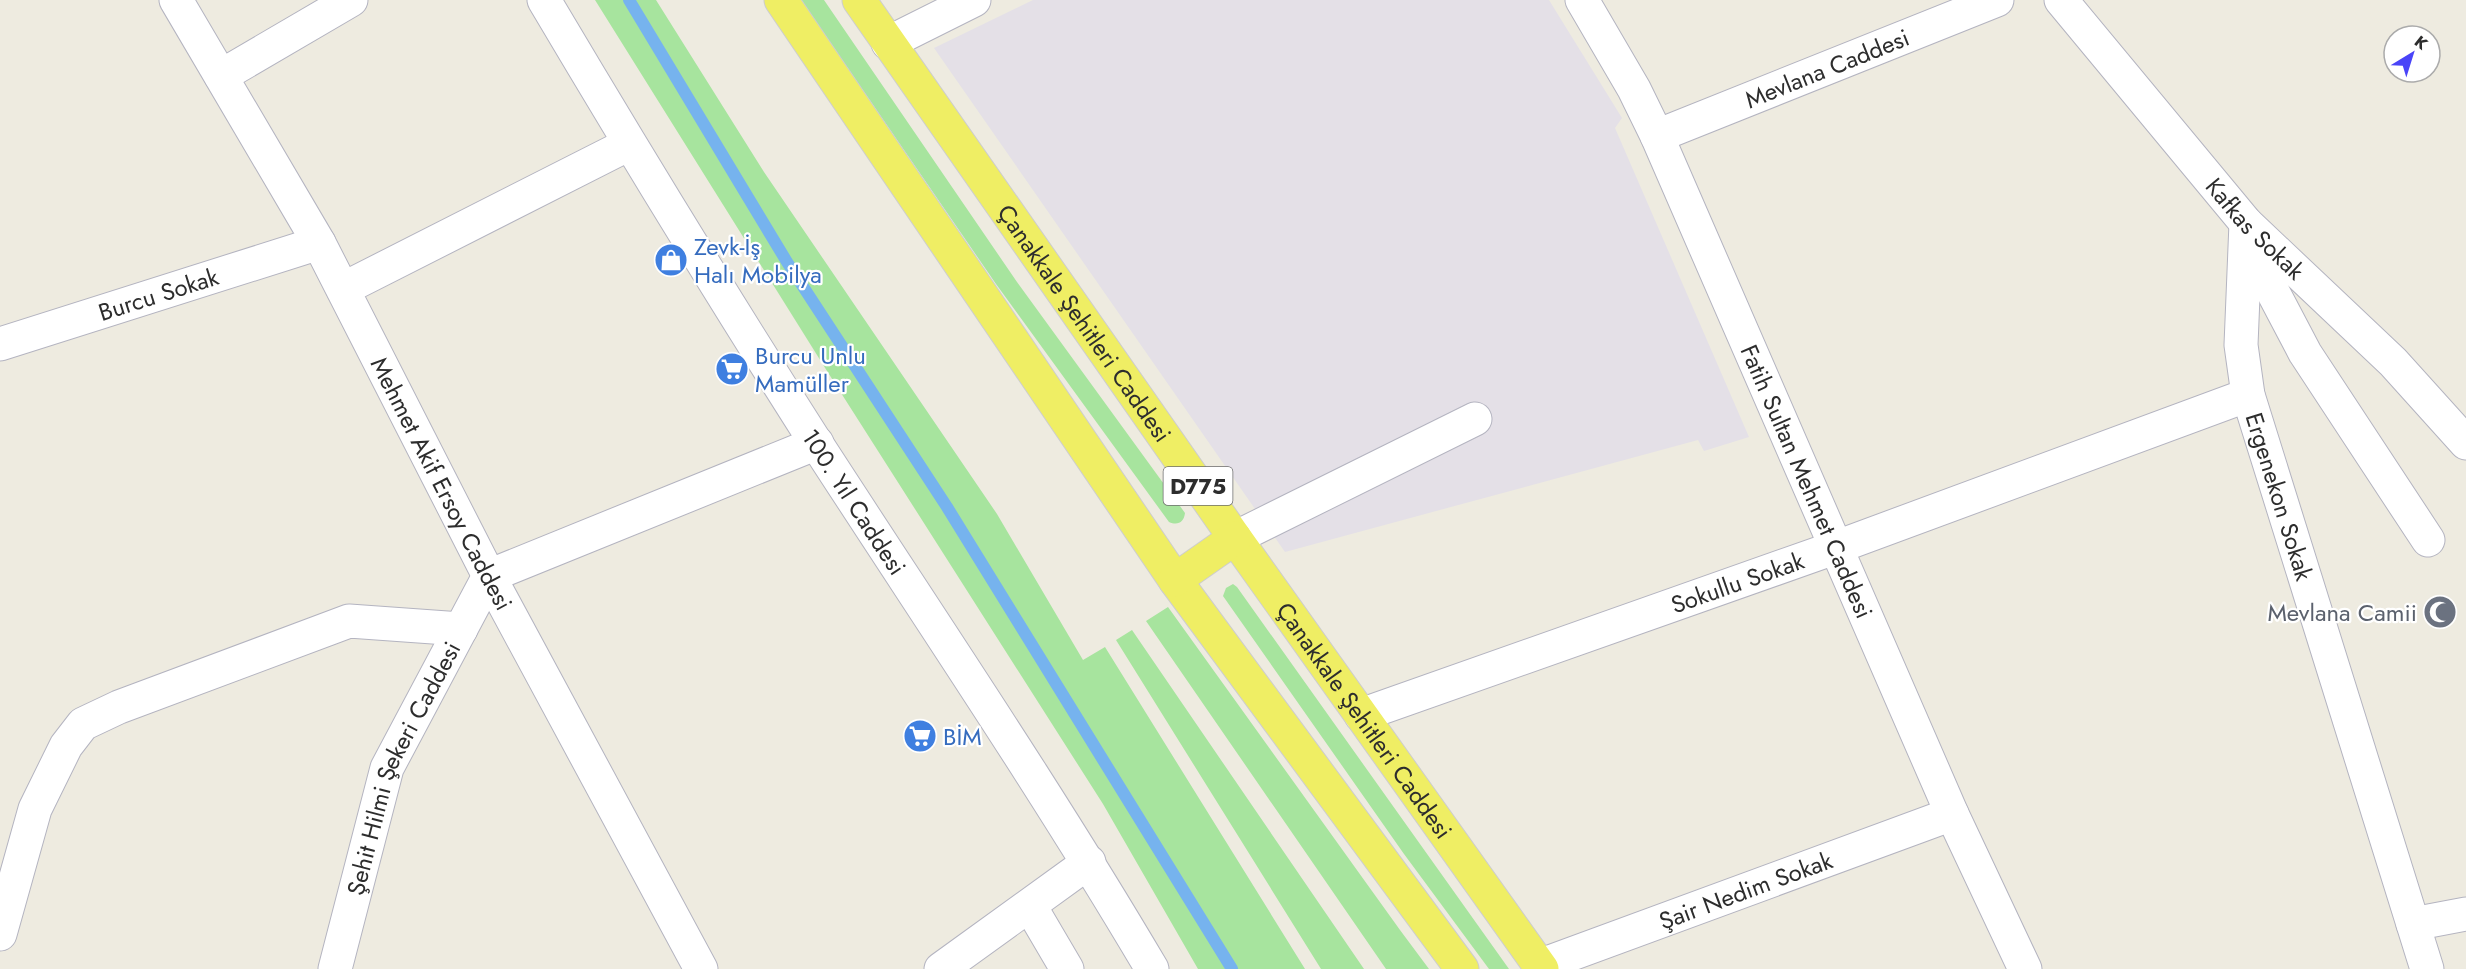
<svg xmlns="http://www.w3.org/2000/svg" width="2466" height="969" font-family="Jost,sans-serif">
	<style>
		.industrial { fill: #e4e0e7 }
		.green { fill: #a7e49e }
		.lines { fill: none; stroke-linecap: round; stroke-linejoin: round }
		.stream { stroke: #76b3ee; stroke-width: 12 }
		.minor-casing { stroke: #b4b4c0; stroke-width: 35 }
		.major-casing { stroke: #cdcdcd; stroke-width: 35 }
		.minor { stroke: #fff; stroke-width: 33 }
		.major { stroke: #efee64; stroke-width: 33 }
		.labels { text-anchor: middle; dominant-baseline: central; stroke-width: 4.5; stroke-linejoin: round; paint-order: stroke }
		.shield { fill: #fff; stroke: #6c6c6c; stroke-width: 1.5 }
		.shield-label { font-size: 22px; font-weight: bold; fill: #2d2d2d }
		.street-label { font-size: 24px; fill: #2d2d2d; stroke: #fff }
		.shop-label { font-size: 24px; fill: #366cbe; stroke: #fff; text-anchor: start }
		.worship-label { font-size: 24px; fill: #5b616d; stroke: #fff; text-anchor: end }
	</style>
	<rect width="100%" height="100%" fill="#eeebe0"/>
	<path class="industrial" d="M1033,0H1549L1622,118L1615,128L1749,437L1704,451L1698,440L1285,552L934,48Z"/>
	<path class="green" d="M595,0H656L764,172L997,514L1083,660L1105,647L1305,969H1198L1103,804L827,371Z
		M801,0H824L1017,282L1185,513C1184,522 1178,526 1169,522L996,284Z
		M1233,584L1237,587L1509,969H1489L1404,854L1223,596L1226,588Z
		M1168,607L1400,930L1429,969H1386L1146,621Z
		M1132,630L1364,969H1321L1116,640Z"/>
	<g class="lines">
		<path class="stream" d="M629,0L787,262L947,507L1232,969"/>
		<defs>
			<g id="minor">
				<path id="s1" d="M176,0L319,243L489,576L701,969"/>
				<path id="s2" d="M544,0C633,150 724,299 818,446C930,619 1047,791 1152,969"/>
				<path id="s3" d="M1582,0L1634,89L1657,136L1952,814L2025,969"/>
				<path id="s4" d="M2061,0L2246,223L2393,362L2466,443"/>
				<path d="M888,43L974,0"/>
				<path d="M221,76L351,0"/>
				<path id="s5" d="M1657,136L1997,0"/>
				<path id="s6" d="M2246,223L2241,345L2248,395L2427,969"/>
				<path d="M2250,233L2274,294L2305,353L2428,540"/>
				<path d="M343,289L629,144"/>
				<path id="s7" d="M0,344L319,243"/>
				<path d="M1235,538L1475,419"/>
				<path id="s8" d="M1361,715L1837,547L2248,395"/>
				<path d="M1030,906L1067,969"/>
				<path d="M2413,924L2466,914"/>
				<path d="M0,934L35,809L66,746L83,724L119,707L349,621L461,629"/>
				<path id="s9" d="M1539,966L1952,814"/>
				<path id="s10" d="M335,969L387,768L489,576L817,443"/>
				<path d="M941,969L1089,862"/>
			</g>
			<g id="major">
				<path d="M781,0L1175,580L1462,969"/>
				<path id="s11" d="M859,0L1235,538L1542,969"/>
				<path d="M1175,580L1235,538"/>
			</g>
		</defs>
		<use href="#minor" class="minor-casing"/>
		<use href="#major" class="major-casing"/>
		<use href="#minor" class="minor"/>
		<use href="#major" class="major"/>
	</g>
	<defs>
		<symbol id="shop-disc" viewBox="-11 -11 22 22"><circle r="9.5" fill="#3f7fe0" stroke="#fff"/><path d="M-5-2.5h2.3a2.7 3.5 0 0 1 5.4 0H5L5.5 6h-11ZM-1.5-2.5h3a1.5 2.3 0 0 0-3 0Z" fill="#fff"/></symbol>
		<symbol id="supermarket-disc" viewBox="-11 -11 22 22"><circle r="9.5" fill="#3f7fe0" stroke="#fff"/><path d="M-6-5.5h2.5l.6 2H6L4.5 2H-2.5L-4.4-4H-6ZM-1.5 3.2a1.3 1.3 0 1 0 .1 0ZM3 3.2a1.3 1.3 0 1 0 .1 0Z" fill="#fff"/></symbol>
		<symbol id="mosque-disc" viewBox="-11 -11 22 22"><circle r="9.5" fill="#6b7280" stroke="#fff"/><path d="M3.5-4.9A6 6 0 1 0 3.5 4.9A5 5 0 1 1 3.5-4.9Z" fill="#fff"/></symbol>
	</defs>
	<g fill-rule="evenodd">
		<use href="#shop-disc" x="652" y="241" width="38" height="38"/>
		<use href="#supermarket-disc" x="713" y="350" width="38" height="38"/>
		<use href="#mosque-disc" x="2421" y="593" width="38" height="38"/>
		<use href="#supermarket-disc" x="901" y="717" width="38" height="38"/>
	</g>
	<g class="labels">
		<rect class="shield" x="1163.5" y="467" width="69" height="38" rx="4.5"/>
		<g class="shield-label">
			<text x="1198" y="486">D775</text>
		</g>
		<g class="street-label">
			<text stroke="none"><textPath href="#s5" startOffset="183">Mevlana Caddesi</textPath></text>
			<text stroke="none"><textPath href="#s4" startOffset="300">Kafkas Sokak</textPath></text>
			<text stroke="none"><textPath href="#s7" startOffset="166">Burcu Sokak</textPath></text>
			<text stroke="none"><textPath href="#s11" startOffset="394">Çanakkale Şehitleri Caddesi</textPath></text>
			<text stroke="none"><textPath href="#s1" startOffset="552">Mehmet Akif Ersoy Caddesi</textPath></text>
			<text stroke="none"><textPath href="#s3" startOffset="532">Fatih Sultan Mehmet Caddesi</textPath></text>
			<text stroke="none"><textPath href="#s6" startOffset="279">Ergenekon Sokak</textPath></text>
			<text stroke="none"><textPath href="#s2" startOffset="590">100. Yıl Caddesi</textPath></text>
			<text stroke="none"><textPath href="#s8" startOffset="399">Sokullu Sokak</textPath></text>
			<text stroke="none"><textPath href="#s11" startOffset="880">Çanakkale Şehitleri Caddesi</textPath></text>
			<text stroke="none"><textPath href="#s10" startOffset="213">Şehit Hilmi Şekeri Caddesi</textPath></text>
			<text stroke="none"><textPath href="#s9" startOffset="220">Şair Nedim Sokak</textPath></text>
		</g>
		<g class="shop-label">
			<text x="694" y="246">Zevk-İş<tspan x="694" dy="28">Halı Mobilya</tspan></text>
			<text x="755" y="355">Burcu Unlu<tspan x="755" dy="28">Mamüller</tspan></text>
			<text x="943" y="736">BİM</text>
		</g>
		<g class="worship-label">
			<text x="2417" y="612">Mevlana Camii</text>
		</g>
	</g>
	<g transform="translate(2412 54) rotate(38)"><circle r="28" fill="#ffffff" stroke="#ababab" stroke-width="1.5"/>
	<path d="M0-4.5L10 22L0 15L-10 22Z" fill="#4a44f8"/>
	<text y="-9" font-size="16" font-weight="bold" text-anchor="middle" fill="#2d2d2d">K</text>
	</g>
</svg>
